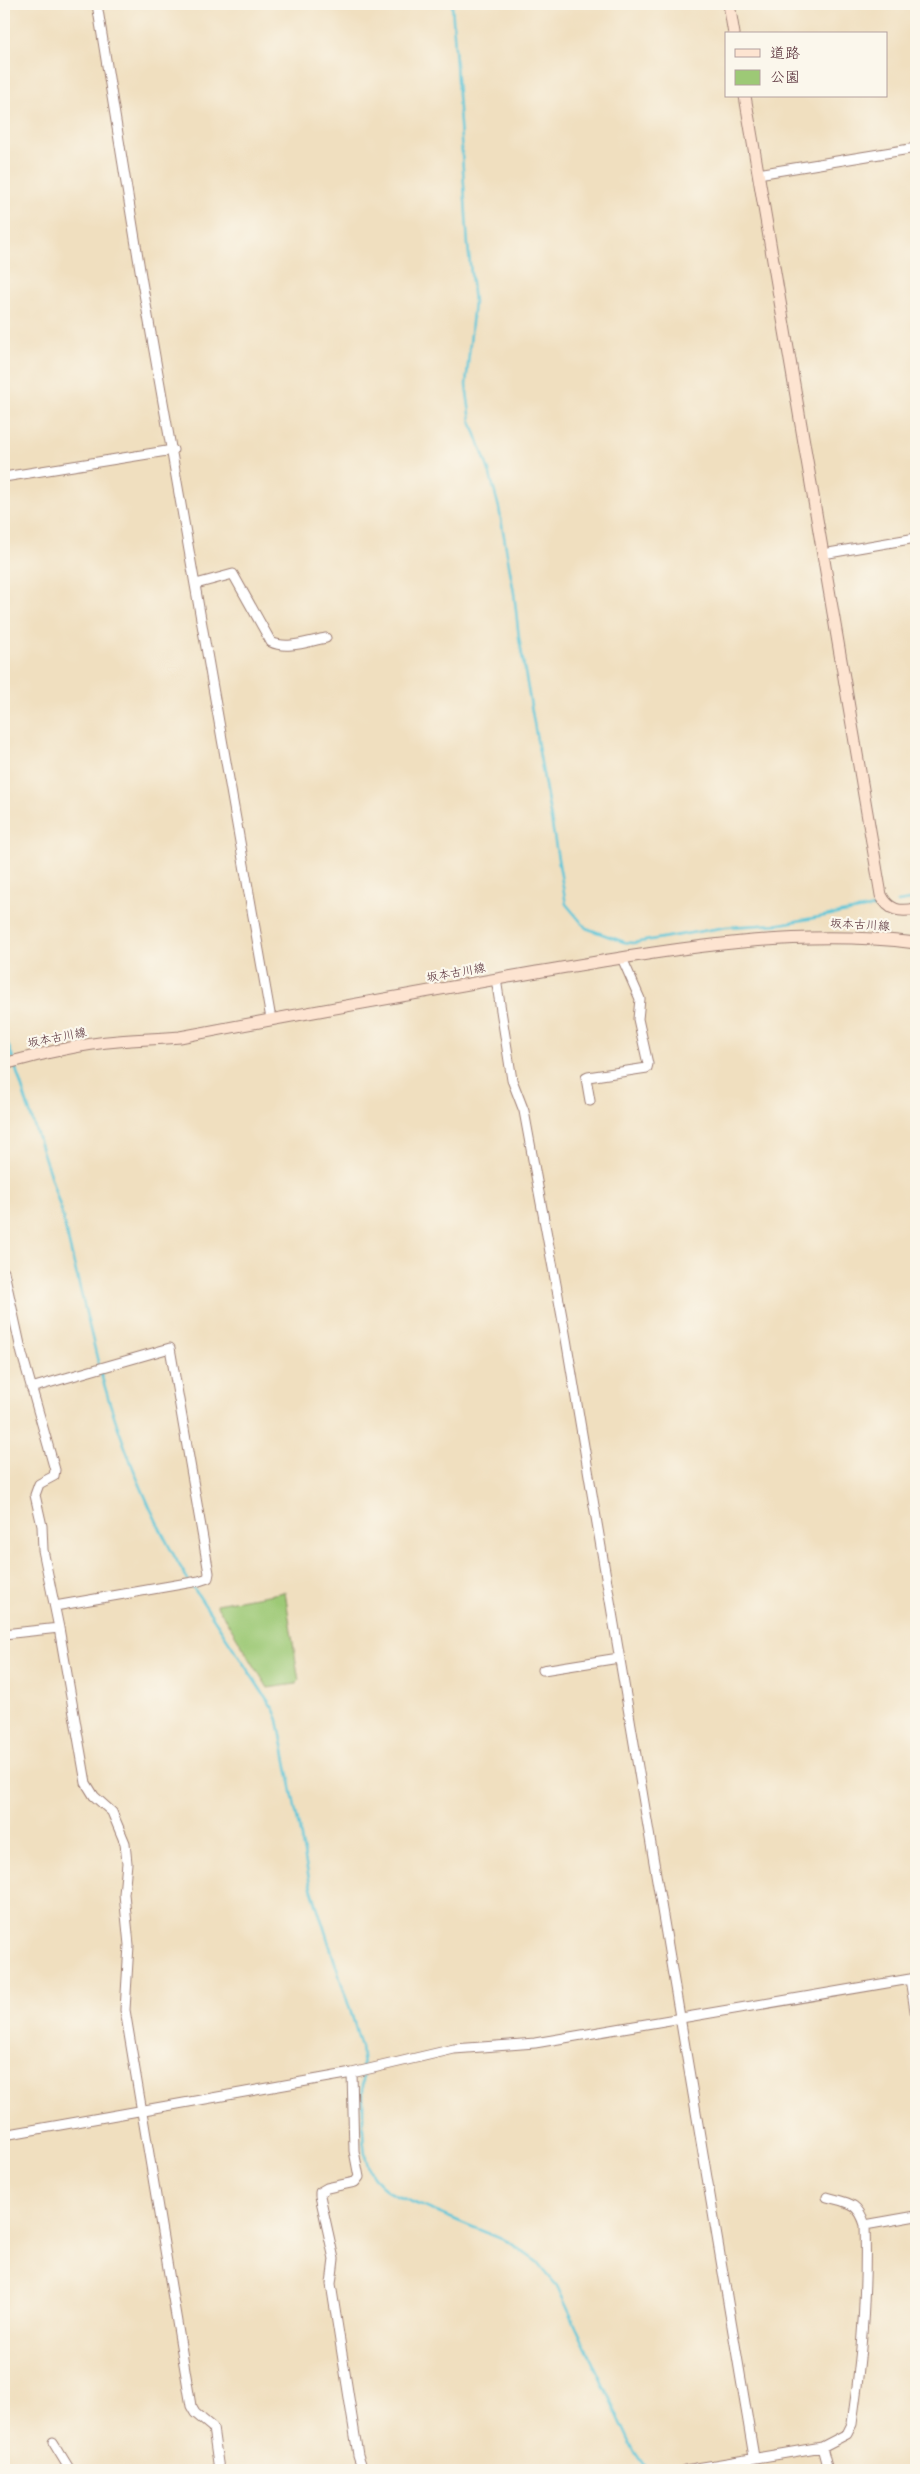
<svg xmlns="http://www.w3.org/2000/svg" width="920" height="2474" font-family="Pangolin,'Klee One',sans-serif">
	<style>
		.green { fill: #9dc976; stroke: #747450 }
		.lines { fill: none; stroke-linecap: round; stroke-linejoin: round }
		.stream { stroke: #5dc6d9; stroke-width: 2.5 }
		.street-casing { stroke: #9d7f75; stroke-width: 11 }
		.secondary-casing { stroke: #9d7f75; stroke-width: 13 }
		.street { stroke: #fff; stroke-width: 9 }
		.secondary { stroke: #fde4d1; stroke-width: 11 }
		.labels { text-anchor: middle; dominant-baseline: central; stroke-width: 4.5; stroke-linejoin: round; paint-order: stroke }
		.street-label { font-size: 12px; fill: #4a1f2b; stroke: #fbf7ec }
	</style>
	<rect width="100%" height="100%" fill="#fbf7ec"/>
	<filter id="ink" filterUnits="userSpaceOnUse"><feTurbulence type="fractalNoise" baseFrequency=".02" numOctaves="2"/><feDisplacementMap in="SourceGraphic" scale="10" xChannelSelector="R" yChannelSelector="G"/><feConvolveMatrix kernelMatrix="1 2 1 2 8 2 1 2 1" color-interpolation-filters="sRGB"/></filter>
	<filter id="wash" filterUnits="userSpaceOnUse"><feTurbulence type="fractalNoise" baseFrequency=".0096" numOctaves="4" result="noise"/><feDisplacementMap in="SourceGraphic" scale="20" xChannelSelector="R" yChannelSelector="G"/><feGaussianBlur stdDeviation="1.12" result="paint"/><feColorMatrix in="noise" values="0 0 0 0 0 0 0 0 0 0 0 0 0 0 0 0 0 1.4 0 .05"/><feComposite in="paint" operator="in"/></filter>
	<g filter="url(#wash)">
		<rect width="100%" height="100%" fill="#f0dfbf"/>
		<path class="green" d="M285,1592L299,1681L296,1684L268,1688L216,1604Z"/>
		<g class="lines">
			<path class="stream" d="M452,4L468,245L474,302L466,385L471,421L489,471L499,508L514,593L519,638L566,904L586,928L624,942L633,943L726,927L780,924L875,907
				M898,902L916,899
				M4,1034L13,1058
				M14,1063L59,1203L99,1366
				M100,1371C122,1446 148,1513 188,1580
				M191,1584L274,1710L278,1720L310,1884L353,2019L361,2047L363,2067
				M363,2073C363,2090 363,2106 363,2123C363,2154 365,2180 395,2195L509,2242L537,2262L557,2286L634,2451L645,2467"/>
		</g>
	</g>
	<g filter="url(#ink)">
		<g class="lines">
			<defs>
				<path id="street" d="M97,4L142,282L271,1019
					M758,174L916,148
					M4,477L173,450
					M823,554L916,538
					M196,584L233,574L271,642C287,650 309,641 326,638
					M496,979L512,1080L524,1111L565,1333L754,2457
					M590,1101L586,1078L588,1077L647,1068L648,1064L638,1019L640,999L622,958
					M4,1272L22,1354L55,1470L54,1476L39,1484L35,1495L42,1526L43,1550L59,1628L86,1783L94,1796L112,1812L125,1843L127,1863L124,1894L129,1945L125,2010L191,2406L195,2413L213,2428L219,2470
					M31,1388L170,1348L209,1573L208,1578L199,1581L55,1606
					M4,1634L59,1628
					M543,1670L619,1658
					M910,1979L916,2017
					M352,2073L354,2151L359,2177L355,2182L327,2188L320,2192V2196L334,2259L331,2284L358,2455L363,2470
					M4,2135L352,2073L454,2049L535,2043L916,1978
					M865,2225L916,2216
					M53,2442L70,2470
					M822,2447L847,2434L852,2424C862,2356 867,2293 865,2225C858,2202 848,2203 827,2197
					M685,2470L822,2447L828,2470"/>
				<path id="secondary" d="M729,4L734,34
					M745,96L881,895C889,911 900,912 916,909
					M4,1064C41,1054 80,1044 118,1041C139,1039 159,1039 180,1037C299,1014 418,993 537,972C663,951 788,927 916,943"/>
			</defs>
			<use href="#street" class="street-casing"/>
			<use href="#secondary" class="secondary-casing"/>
			<use href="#street" class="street"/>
			<use href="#secondary" class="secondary"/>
		</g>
	</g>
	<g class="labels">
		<g class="street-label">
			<text transform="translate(860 925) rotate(3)">坂本古川線</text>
			<text transform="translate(456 973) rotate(-10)">坂本古川線</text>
			<text transform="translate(57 1038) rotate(-11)">坂本古川線</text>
		</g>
	</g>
	<rect width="920" height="2474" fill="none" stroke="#fbf7ec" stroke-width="20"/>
	<rect x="725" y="32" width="162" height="65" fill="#fbf7ec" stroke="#b4a19f"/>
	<rect x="735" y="49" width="25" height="8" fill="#fde4d1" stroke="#b4a19f"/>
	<text x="770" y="58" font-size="15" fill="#4a1f2b">道路</text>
	<rect x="735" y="70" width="25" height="15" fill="#9dc976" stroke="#b4a19f"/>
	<text x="770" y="82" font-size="15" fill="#4a1f2b">公園</text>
</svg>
